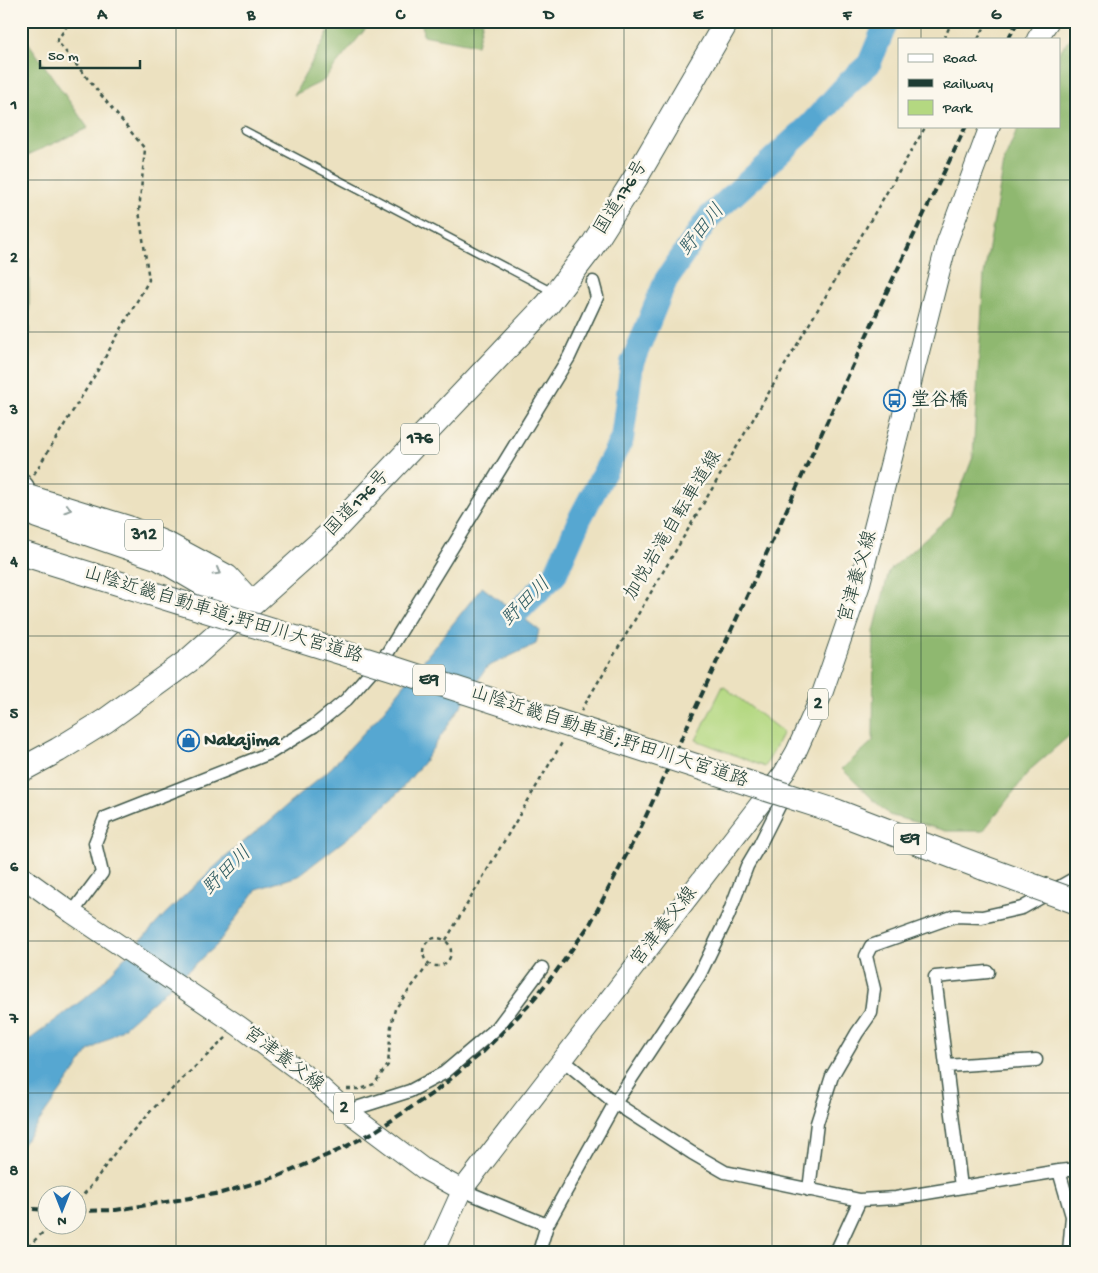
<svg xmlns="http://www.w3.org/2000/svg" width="1098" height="1273" font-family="'Gochi Hand','Klee One',sans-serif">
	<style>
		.green { fill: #b4d881; stroke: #6a8a5a }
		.forest { fill: #8fb86f; stroke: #577a52 }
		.water { fill: #57a7d1; stroke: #3b7282 }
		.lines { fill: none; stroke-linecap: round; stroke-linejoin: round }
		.river { stroke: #57a7d1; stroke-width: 24 }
		.lane-casing { stroke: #3e5649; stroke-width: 9 }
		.street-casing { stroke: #3e5649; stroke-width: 15 }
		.secondary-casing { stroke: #3e5649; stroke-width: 21 }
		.primary-casing { stroke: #3e5649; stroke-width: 22 }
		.highway-casing { stroke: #3e5649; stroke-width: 26 }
		.path { stroke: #3e5649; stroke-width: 2.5; stroke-dasharray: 4 4; stroke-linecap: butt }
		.lane { stroke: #fff; stroke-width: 6 }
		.street { stroke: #fff; stroke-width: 12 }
		.secondary { stroke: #fff; stroke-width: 19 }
		.primary { stroke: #fff; stroke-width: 20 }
		.highway { stroke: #fff; stroke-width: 24 }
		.rail { stroke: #1f3d34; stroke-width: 4; stroke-dasharray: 8 4; stroke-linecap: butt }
		.highway-bridge-casing { stroke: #3e5649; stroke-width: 26; stroke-linecap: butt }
		.highway-bridge { stroke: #fff; stroke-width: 24 }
		.oneway { stroke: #8f9e9a }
		.grid { fill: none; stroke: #1f3d34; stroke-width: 1; stroke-opacity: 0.55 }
		.labels { text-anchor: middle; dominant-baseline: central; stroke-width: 5; stroke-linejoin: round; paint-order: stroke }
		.shield { fill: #fbf7ec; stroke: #61756b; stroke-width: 1 }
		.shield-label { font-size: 18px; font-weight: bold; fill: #1f3d34 }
		.street-label { font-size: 19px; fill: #1f3d34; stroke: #fbf7ec }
		.poi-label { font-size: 19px; font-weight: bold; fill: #1f3d34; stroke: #fbf7ec; text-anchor: start }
		.water-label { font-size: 20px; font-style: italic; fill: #305d63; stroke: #fbf7ec }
		.neatline { fill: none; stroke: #1f3d34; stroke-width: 2 }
		.grid-label { font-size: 16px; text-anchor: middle; font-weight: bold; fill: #1f3d34 }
	</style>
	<rect width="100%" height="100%" fill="#fbf7ec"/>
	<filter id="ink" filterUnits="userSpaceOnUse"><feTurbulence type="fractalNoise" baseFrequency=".02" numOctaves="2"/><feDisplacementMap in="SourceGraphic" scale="10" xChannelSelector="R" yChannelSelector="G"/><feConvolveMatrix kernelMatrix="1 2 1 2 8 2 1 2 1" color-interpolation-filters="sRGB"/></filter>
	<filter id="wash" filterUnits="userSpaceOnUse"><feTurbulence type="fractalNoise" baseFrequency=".0096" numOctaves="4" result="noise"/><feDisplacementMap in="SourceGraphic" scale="20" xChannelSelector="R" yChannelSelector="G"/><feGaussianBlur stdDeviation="1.12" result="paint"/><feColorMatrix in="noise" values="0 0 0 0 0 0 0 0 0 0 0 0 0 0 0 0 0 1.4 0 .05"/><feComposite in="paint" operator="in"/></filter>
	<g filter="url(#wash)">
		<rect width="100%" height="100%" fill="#ece1c0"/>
		<path class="green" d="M723,686L783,732L765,767L696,740Z"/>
		<path class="forest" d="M334,21H372L323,81L294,95Z
			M422,21H483L477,45L423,35Z
			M1077,30V729L1032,768L983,831H946L889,815L842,769L873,741L874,631L889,571L950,516L973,457L984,275L1005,158L1019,126H1059V52Z
			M21,32L88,128L21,158Z
			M21,250L29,259V365L21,386Z"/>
		<path class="water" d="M482,587L539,630L536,644L487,667L423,763L399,792L354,833L298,876L257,889L216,946L121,1030L89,1051L21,1147V1046L93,992L166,913L221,861L331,768L381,714Z"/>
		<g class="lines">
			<path class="river" d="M494,635L555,575L580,518L622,439L632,363L666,280L709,217L809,126L849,82L869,64L887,21"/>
		</g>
	</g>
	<g filter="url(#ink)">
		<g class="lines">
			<defs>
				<path id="lane" d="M244,130L553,292"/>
				<path id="street" d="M21,478L27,485L24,489
					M72,913L102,873L95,843L105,818L270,753L314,726L346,700L388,652L569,357L597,297L593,282
					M563,1060L615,1103L692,1153L725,1172L860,1200L896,1198L1059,1171L1072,1216L1069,1252
					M946,1066L1036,1060
					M347,1111L410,1091L444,1073L497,1028L542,968
					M1059,1171L1077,1169
					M961,1187L935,977L988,972
					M462,1190L547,1225
					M809,1190L817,1123L832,1076L857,1033L871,1013L874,989L866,956L871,946L955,916L982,917L1022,908L1077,877
					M539,1252L547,1225L615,1103L699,976L728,916L747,866L760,844L780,804L782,789
					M836,1252L860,1200"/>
				<path id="secondary" d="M434,1252L462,1190"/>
				<path id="primary" d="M1037,39L1049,21
					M21,876L72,913L239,1026L317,1084L347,1111L424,1169L462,1190L784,773L796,752L822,694L859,587L947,242L990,126"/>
				<path id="highway" d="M21,495L128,528L168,545L227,577L252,604
					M37,516L159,558L212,589L248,603
					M21,770L58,750L105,721L188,661L329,535L548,304L591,248L638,174L727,21
					M835,811L984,868"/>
			</defs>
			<use href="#lane" class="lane-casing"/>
			<use href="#street" class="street-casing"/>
			<use href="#secondary" class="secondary-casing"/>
			<use href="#primary" class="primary-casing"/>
			<use href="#highway" class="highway-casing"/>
			<path class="path" d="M944,39L952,21
				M978,39L988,21
				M34,474L95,375L149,280L139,211L145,149L57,41L70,21
				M581,711L926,126
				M423 952a14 14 0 1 1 28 0a14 14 0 1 1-28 0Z
				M446,940L563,741
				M347,1089H361L374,1084L388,1065L391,1026L395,1009L428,965
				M78,1200C95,1184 106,1163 121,1145C153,1106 190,1071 227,1037
				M22,1252L50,1226"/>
			<use href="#lane" class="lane"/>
			<use href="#street" class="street"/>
			<use href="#secondary" class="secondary"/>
			<use href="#primary" class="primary"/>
			<use href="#highway" class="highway"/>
			<path class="rail" d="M1008,39L1018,21
				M21,1208L48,1210
				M78,1211L116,1210L221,1193L279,1176L339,1150L374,1132L436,1091L483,1052L528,1006L555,973L590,924L640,829L881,304L966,126"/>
			<defs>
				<path id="highway-bridge" d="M21,553L395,669L835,811
					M984,868L1077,902"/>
			</defs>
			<use href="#highway-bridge" class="highway-bridge-casing"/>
			<use href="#highway-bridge" class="highway-bridge"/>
		</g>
		<defs><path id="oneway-chevron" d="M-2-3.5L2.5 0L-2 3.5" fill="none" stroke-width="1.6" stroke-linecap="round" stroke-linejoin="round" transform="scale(1.25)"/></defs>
		<g class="oneway">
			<use href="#oneway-chevron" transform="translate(68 509) rotate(17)"/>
			<use href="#oneway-chevron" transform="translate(217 572) rotate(29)"/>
		</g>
	</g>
	<path class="grid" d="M176,21V1252M326,21V1252M474,21V1252M624,21V1252M772,21V1252M921,21V39M921,126V1252M21,180H1077M21,332H1077M21,484H1077M21,636H1077M21,789H1077M21,941H1077M21,1093H1077"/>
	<defs>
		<symbol id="bus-ring" viewBox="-11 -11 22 22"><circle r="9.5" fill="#fbf7ec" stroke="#1f6fb2" stroke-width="1.5"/><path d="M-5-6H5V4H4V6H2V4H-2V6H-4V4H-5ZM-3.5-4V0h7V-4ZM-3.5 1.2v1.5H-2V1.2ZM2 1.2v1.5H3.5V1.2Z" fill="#1f6fb2"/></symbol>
		<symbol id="shop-ring" viewBox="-11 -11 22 22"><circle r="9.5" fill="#fbf7ec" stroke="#1f6fb2" stroke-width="1.5"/><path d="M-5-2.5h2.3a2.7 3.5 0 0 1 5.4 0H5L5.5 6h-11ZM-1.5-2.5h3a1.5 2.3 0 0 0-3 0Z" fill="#1f6fb2"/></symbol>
	</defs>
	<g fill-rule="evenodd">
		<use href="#bus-ring" x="882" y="388" width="25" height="25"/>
		<use href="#shop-ring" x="176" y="728" width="25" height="25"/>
	</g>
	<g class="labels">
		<g class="shield">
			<rect x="401" y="423.5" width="38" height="31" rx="4"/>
			<rect x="125" y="519.5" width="38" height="31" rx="4"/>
			<rect x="413" y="664.5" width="32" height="31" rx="4"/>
			<rect x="808" y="688.5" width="20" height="31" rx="4"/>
			<rect x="894" y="823.5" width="32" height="31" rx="4"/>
			<rect x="334" y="1092.5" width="20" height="31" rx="4"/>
		</g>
		<g class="shield-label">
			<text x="420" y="439">176</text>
			<text x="144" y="535">312</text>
			<text x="429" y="680">E9</text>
			<text x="818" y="704">2</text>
			<text x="910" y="839">E9</text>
			<text x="344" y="1108">2</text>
		</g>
		<g class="street-label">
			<text transform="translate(622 198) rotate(-58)">国道176号</text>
			<text transform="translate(358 504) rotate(-46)">国道176号</text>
			<text transform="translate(674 526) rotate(-59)">加悦岩滝自転車道線</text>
			<text transform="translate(859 577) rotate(-74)">宮津養父線</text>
			<text transform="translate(223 616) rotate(17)">山陰近畿自動車道;野田川大宮道路</text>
			<text transform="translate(609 738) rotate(18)">山陰近畿自動車道;野田川大宮道路</text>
			<text transform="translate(665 927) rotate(-52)">宮津養父線</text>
			<text transform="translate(283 1060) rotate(37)">宮津養父線</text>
		</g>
		<g class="poi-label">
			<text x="911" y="401">堂谷橋</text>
			<text x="204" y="741">Nakajima</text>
		</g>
		<g class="water-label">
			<text transform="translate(703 231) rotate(-51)">野田川</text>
			<text transform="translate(527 603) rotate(-45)">野田川</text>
			<text transform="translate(228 872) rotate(-45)">野田川</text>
		</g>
	</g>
	<rect width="1098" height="1273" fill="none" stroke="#fbf7ec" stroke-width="55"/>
	<rect x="898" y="38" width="162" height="90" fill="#fbf7ec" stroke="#a3ada2"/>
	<rect x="908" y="54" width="25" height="8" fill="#ffffff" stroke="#a3ada2"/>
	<text x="943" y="62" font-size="15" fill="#1f3d34">Road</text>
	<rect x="908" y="79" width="25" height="8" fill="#1f3d34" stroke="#a3ada2"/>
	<text x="943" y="88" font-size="15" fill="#1f3d34">Railway</text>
	<rect x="908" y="100" width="25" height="15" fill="#b4d881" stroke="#a3ada2"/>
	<text x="943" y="112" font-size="15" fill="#1f3d34">Park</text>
	<g transform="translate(62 1210) rotate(180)"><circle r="24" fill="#fbf7ec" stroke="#a3ada2"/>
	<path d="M0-4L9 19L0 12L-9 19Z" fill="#1f6fb2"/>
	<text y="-8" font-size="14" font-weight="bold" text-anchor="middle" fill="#1f3d34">N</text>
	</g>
	<path d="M40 60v8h100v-8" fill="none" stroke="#1f3d34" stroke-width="2.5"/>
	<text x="48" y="60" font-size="15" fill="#1f3d34" stroke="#fbf7ec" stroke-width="4" paint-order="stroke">50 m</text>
	<rect x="28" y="28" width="1042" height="1218" class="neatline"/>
	<g class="grid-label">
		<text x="102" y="19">A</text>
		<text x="251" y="19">B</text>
		<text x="400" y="19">C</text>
		<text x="549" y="19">D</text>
		<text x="698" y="19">E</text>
		<text x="847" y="19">F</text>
		<text x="996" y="19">G</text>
		<text x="14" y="109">1</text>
		<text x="14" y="262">2</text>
		<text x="14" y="414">3</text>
		<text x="14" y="566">4</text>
		<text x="14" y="718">5</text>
		<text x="14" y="871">6</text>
		<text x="14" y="1023">7</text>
		<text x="14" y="1175">8</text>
	</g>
</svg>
